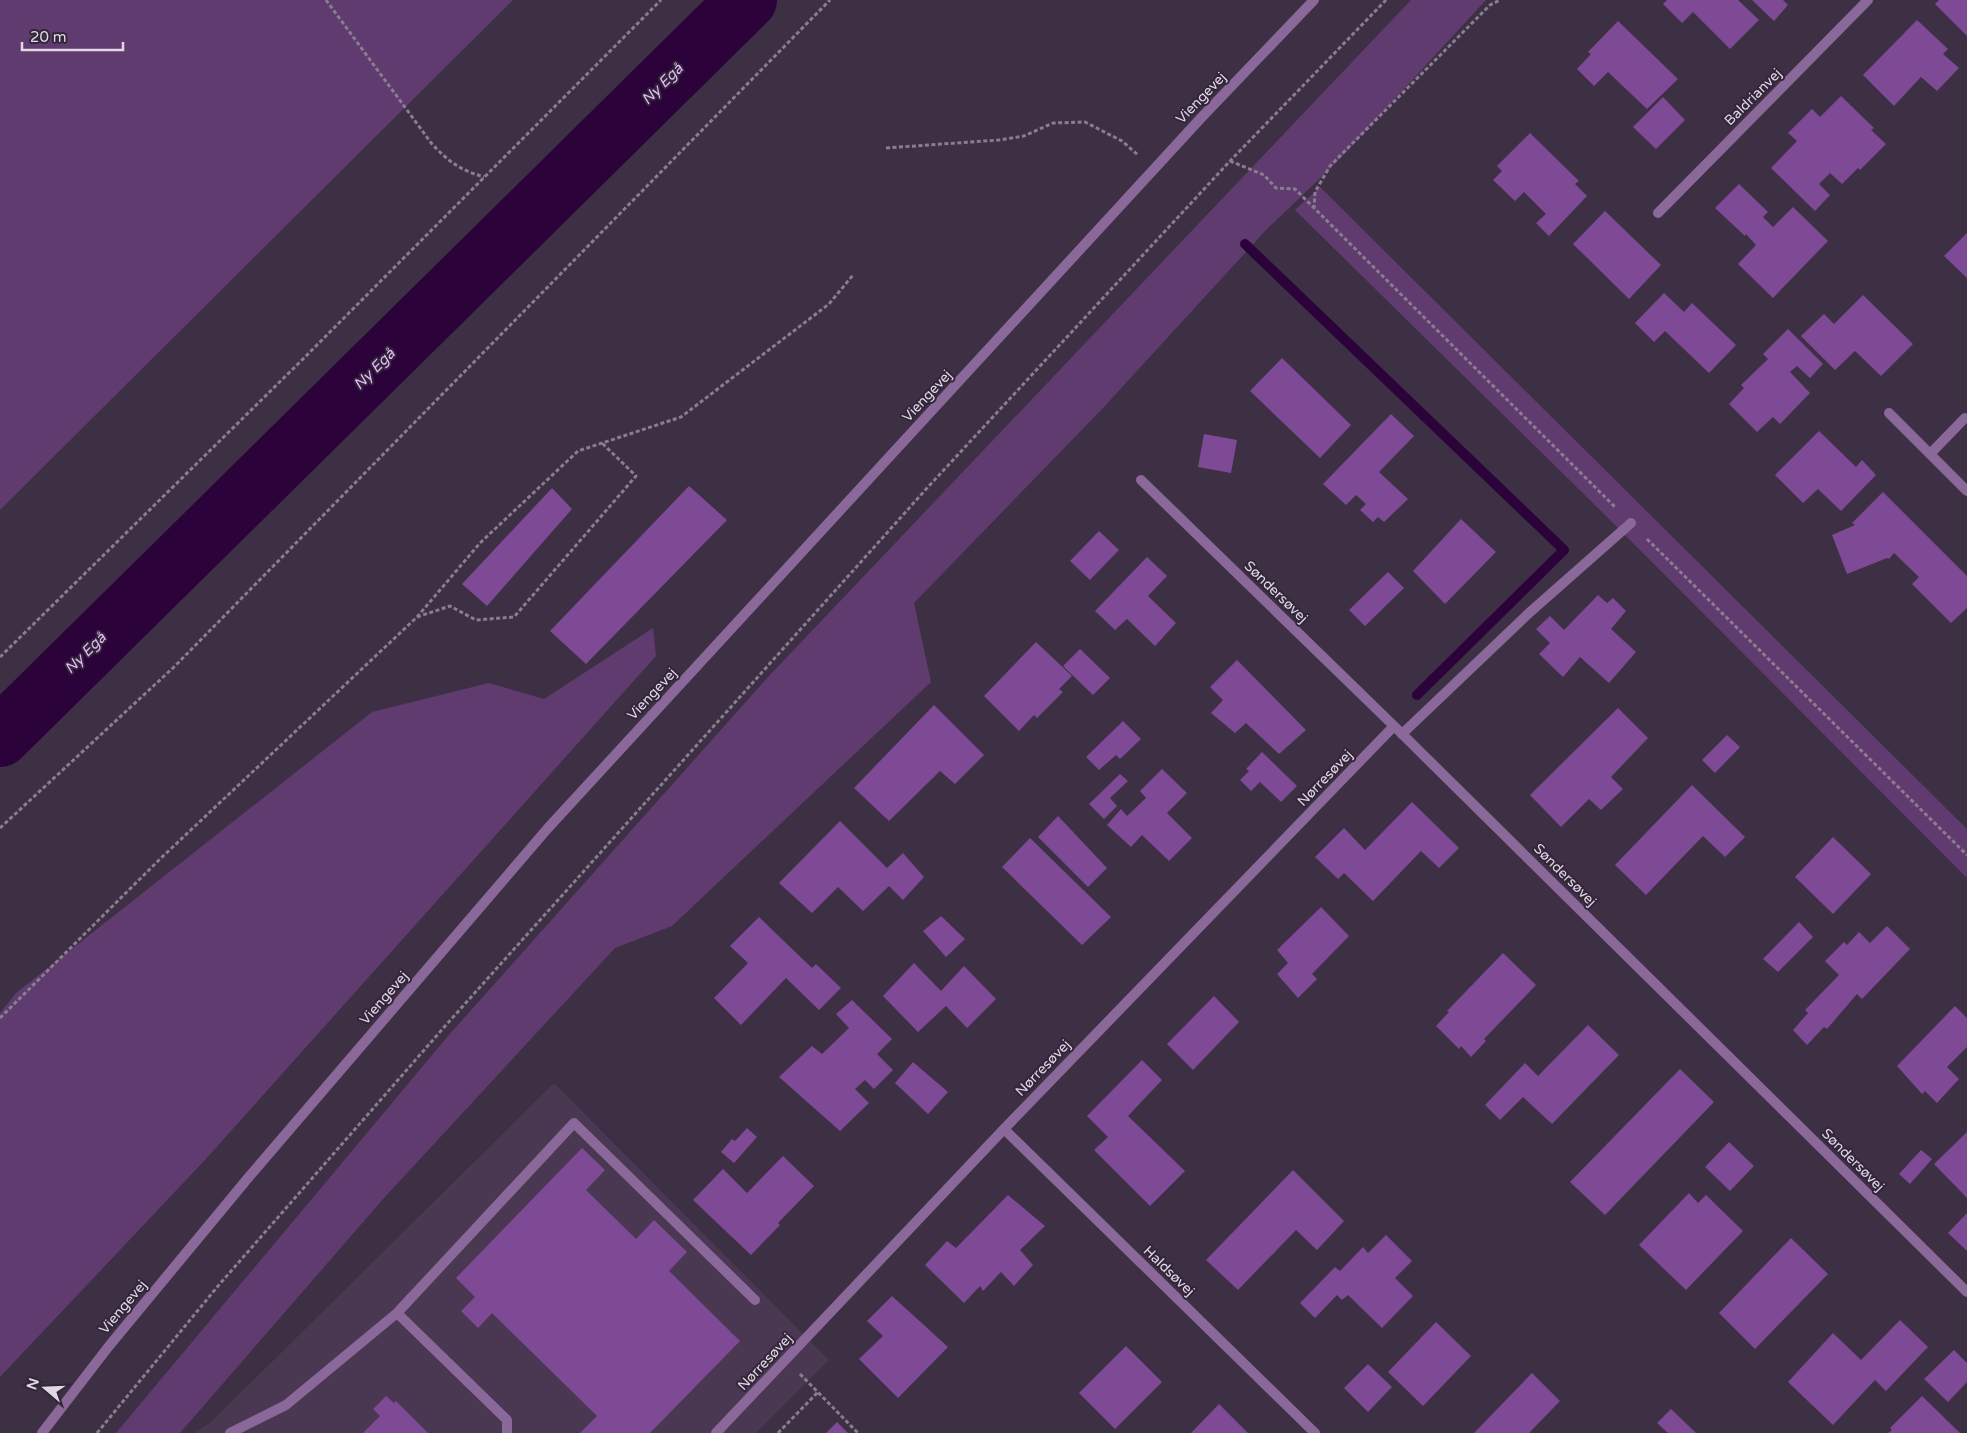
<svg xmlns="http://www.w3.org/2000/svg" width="1967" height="1433" font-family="'Varela Round',sans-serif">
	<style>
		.built { fill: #4a3752 }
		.green { fill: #5f3b6f }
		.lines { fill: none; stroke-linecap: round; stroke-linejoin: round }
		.stream { stroke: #2b023a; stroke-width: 10 }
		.river { stroke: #2b023a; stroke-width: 60 }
		.building { fill: #7e4a96 }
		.path { stroke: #897d8f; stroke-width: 3; stroke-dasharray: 4 2.5; stroke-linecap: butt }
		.service { stroke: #8a689a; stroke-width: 10 }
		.minor { stroke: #8a689a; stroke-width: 10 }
		.tertiary { stroke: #8a689a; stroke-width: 10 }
		.labels { text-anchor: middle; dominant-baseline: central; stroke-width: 4; stroke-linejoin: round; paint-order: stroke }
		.street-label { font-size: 14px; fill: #e1d8e6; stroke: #33253a }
		.water-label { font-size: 15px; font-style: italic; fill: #e5bbf9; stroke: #33253a }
	</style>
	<rect width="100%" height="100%" fill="#3d2f44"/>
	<path class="built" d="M554,1083L829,1360L756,1433H195L211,1422Z"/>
	<path class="green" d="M0,0H513L0,510Z
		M1411,0H1486L1336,163L1267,229L1103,408L914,603L931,682L672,926L615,948L384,1198L180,1433H116L448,1036L768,677Z
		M1320,187L1967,829V878L1607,517L1295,210Z
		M653,628L656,656L205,1160L0,1377V1013L16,993L372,712L489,683L544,699Z"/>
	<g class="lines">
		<path class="stream" d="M1245,244L1564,550L1417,695"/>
		<path class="river" d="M0,737L747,0"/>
	</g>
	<path class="building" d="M1667,0H1738L1759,20L1730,49L1693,12L1682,23L1663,4Z
		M1752,0H1783L1788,5L1774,21Z
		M1939,0H1967V36L1935,4Z
		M1917,20L1948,49L1943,54L1959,68L1937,91L1921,77L1894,106L1863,75Z
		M1618,21L1678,79L1647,109L1608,72L1594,86L1577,69L1591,54L1588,52Z
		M1841,96L1874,128L1871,130L1886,144L1860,170L1858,168L1842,184L1830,173L1819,184L1830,195L1815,211L1771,168L1797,141L1788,133L1812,109L1820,117Z
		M1663,97L1685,120L1656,149L1633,127Z
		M1530,133L1579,181L1575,184L1587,196L1549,236L1536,223L1546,214L1524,192L1515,201L1493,180L1502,171L1497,166Z
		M1739,184L1768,212L1763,217L1773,227L1793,207L1828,241L1773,298L1738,264L1756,245L1746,234L1745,236L1715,208Z
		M1605,211L1661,265L1629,299L1573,244Z
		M1967,233V278L1944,256Z
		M1664,293L1684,312L1692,303L1736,345L1709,373L1665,331L1654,342L1635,323Z
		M1863,295L1913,344L1881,376L1855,351L1835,370L1801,336L1824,314L1834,324Z
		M1788,329L1823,364L1810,378L1797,366L1790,372L1810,393L1780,424L1773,417L1757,432L1729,404L1744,388L1741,385L1768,359L1763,354Z
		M1282,358L1351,425L1320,458L1250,391Z
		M1391,414L1414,436L1379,472L1408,499L1384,522L1378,517L1373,522L1360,510L1366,504L1356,495L1346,505L1323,484Z
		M1819,431L1856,467L1862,460L1876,475L1841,511L1818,489L1803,503L1775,475Z
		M1204,434L1237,440L1231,473L1198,467Z
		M689,486L727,520L586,664L550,631Z
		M552,488L572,509L487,606L462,584Z
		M1883,492L1967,576V608L1951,623L1912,584L1919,577L1894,553L1889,559L1887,558L1847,574L1832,535L1855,525L1852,523Z
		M1461,519L1496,552L1445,604L1413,571Z
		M1099,531L1119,550L1090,580L1070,561Z
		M1147,557L1167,576L1148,596L1176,623L1155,646L1127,619L1115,630L1095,611Z
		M1388,572L1404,588L1365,626L1349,610Z
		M1598,595L1607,603L1613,598L1626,611L1611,629L1636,652L1609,683L1580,657L1563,677L1539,654L1550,643L1536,629L1550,616L1564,630Z
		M1036,642L1072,676L1059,689L1063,692L1037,718L1034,715L1019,731L984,696Z
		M1080,649L1110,678L1093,695L1063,666Z
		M1237,660L1306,730L1279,754L1246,723L1235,733L1211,713L1223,700L1210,687Z
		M934,705L984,755L955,784L940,771L889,821L854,788Z
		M1618,708L1648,738L1611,777L1623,789L1601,810L1589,799L1561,827L1530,795Z
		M1123,721L1141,739L1120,759L1116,755L1099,770L1086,757Z
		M1727,735L1740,747L1715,773L1702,760Z
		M1262,752L1297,786L1281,802L1260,782L1251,791L1240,780L1249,771L1246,769Z
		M1162,769L1187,793L1167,813L1192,838L1169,861L1142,835L1131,847L1107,825L1121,809L1127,816L1146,798L1140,791Z
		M1120,774L1128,781L1110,798L1117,806L1104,819L1089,804Z
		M1692,785L1745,837L1725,857L1703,836L1646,895L1615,865Z
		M1412,802L1459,848L1439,868L1421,851L1373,901L1344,873L1338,879L1315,857L1344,828L1365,850Z
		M1058,816L1107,868L1088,887L1038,837Z
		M840,821L887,868L903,853L924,877L903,900L889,886L863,911L838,887L812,913L779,883Z
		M1833,837L1871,874L1833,914L1795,877Z
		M1030,838L1111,917L1082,945L1002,867Z
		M1321,907L1349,936L1312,974L1317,979L1298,998L1277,974L1288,963L1277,950Z
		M941,916L965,939L946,957L923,931Z
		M759,917L812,968L816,964L841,988L819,1010L786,978L741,1025L714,998L748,963L730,946Z
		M1799,922L1813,937L1778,972L1763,959Z
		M1887,926L1910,949L1862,999L1857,994L1827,1029L1824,1027L1807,1045L1793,1030L1808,1013L1805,1010L1839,975L1825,961L1844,942L1847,945L1859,932L1870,943Z
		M1503,953L1536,985L1484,1039L1486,1041L1471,1057L1461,1046L1459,1049L1436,1026L1449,1012L1447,1011Z
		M914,963L941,991L964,966L996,999L967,1028L946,1006L918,1032L883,996Z
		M1214,996L1239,1022L1193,1070L1167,1044Z
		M852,1000L892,1039L877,1054L893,1070L874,1089L865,1080L855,1089L869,1103L840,1131L779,1077L812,1046L822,1054L849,1028L836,1014Z
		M1955,1006L1967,1018V1047L1947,1067L1959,1079L1937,1103L1925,1091L1922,1094L1897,1066Z
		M1588,1025L1619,1055L1552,1124L1523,1097L1500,1120L1485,1105L1525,1063L1538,1076Z
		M1142,1060L1162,1080L1128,1116L1185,1171L1150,1206L1094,1150L1108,1137L1087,1116Z
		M913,1062L948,1092L928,1114L895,1083Z
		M1680,1069L1714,1102L1605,1215L1570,1182Z
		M747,1128L757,1137L734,1163L721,1152L732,1139L735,1141Z
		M1967,1132V1198L1934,1164Z
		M1729,1142L1754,1166L1730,1191L1705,1167Z
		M582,1148L605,1170L586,1190L636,1239L654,1220L687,1252L669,1271L740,1341L650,1433H580L597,1416L492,1313L478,1328L461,1311L475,1297L456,1278Z
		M1921,1150L1932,1159L1910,1184L1899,1174Z
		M783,1156L814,1186L778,1223L780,1225L751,1255L693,1200L723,1169L747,1193Z
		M1293,1170L1344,1221L1317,1250L1296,1230L1238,1290L1206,1260Z
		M1689,1193L1698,1203L1706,1195L1743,1231L1686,1290L1639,1245Z
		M1008,1195L1045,1226L1020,1250L1033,1265L1014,1286L1001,1272L983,1291L980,1286L964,1303L925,1265L947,1241L956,1248Z
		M1967,1213V1251L1948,1233Z
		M1386,1235L1412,1261L1395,1278L1413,1296L1382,1328L1348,1295L1342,1300L1337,1295L1315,1318L1300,1303L1335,1267L1340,1271L1363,1247L1368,1253Z
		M1791,1238L1828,1274L1755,1349L1719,1313Z
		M892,1296L948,1347L898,1398L859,1359L883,1336L867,1321Z
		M1900,1320L1928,1347L1886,1391L1875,1380L1833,1425L1788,1382L1833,1333L1861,1360Z
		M1436,1322L1471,1356L1423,1406L1388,1372Z
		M1126,1346L1162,1382L1115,1429L1079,1393Z
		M1954,1350L1967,1363V1382L1948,1402L1924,1379Z
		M1368,1364L1392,1387L1368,1412L1344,1388Z
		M1532,1373L1560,1401L1529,1433H1474Z
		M386,1396L394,1403L396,1401L428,1433H363L380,1416L373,1409Z
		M1922,1396L1960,1433H1888L1892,1430L1890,1428Z
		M1219,1404L1248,1433H1191Z
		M1671,1409L1696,1433H1668L1657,1423Z
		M837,1422L848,1433H826Z"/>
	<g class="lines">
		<path class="path" d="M326,0L432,144C449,162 460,170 484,177
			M886,148L999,140L1024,136L1053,123L1085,122L1122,141L1138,155
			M1230,161L1264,175L1276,188L1295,189L1616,508
			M1314,209L1315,192L1330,166L1490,5L1500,0
			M1647,539L1967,855
			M417,617L450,606L476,620L514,617L636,476L602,443
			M0,657L302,360L661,0
			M0,828L175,666L830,0
			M0,1018L160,859L417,617L480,543L578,451L681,417L829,304L853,275
			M800,1374L858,1433
			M97,1433L218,1286L446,1025L928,487L1230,161L1386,0
			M778,1433L818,1392"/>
		<path class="service" d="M1402,734L1529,613L1631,523
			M397,1313L507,1420V1433
			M230,1433L286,1405L397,1313L574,1123L755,1300"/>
		<path class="minor" d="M1658,213L1868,0
			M1889,413L1967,491
			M1930,454L1965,418
			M1141,480L1394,726L1967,1292
			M1004,1129L1315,1433
			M716,1433L1004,1129L1394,726"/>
		<path class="tertiary" d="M42,1433L109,1346L248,1178L548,828L1201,118L1314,0"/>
	</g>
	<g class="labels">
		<g class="street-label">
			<text transform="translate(1753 97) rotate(-45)">Baldrianvej</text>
			<text transform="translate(1201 98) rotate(-46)">Viengevej</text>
			<text transform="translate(927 396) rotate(-47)">Viengevej</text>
			<text transform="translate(1276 592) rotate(44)">Søndersøvej</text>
			<text transform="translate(652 694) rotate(-47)">Viengevej</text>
			<text transform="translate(1325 778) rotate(-46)">Nørresøvej</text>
			<text transform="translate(1565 875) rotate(45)">Søndersøvej</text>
			<text transform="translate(384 998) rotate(-49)">Viengevej</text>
			<text transform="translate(1043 1068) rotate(-46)">Nørresøvej</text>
			<text transform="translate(1853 1160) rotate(45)">Søndersøvej</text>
			<text transform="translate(1169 1271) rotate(44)">Haldsøvej</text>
			<text transform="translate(123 1307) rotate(-50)">Viengevej</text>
			<text transform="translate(765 1362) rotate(-47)">Nørresøvej</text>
		</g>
		<g class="water-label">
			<text transform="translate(662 84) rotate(-45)">Ny Egå</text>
			<text transform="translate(374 369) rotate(-45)">Ny Egå</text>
			<text transform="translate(85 653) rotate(-45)">Ny Egå</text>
		</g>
	</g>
	<g transform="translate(45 1388) rotate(289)" stroke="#33253a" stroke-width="4" paint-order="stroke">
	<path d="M0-4L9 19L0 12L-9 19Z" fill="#e1d8e6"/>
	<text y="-8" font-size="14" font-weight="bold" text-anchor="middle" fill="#e1d8e6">N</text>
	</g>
	<path d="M22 42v8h101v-8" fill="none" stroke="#e1d8e6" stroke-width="2.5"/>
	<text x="30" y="42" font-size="15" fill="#e1d8e6" stroke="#33253a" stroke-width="4" paint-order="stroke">20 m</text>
</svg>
